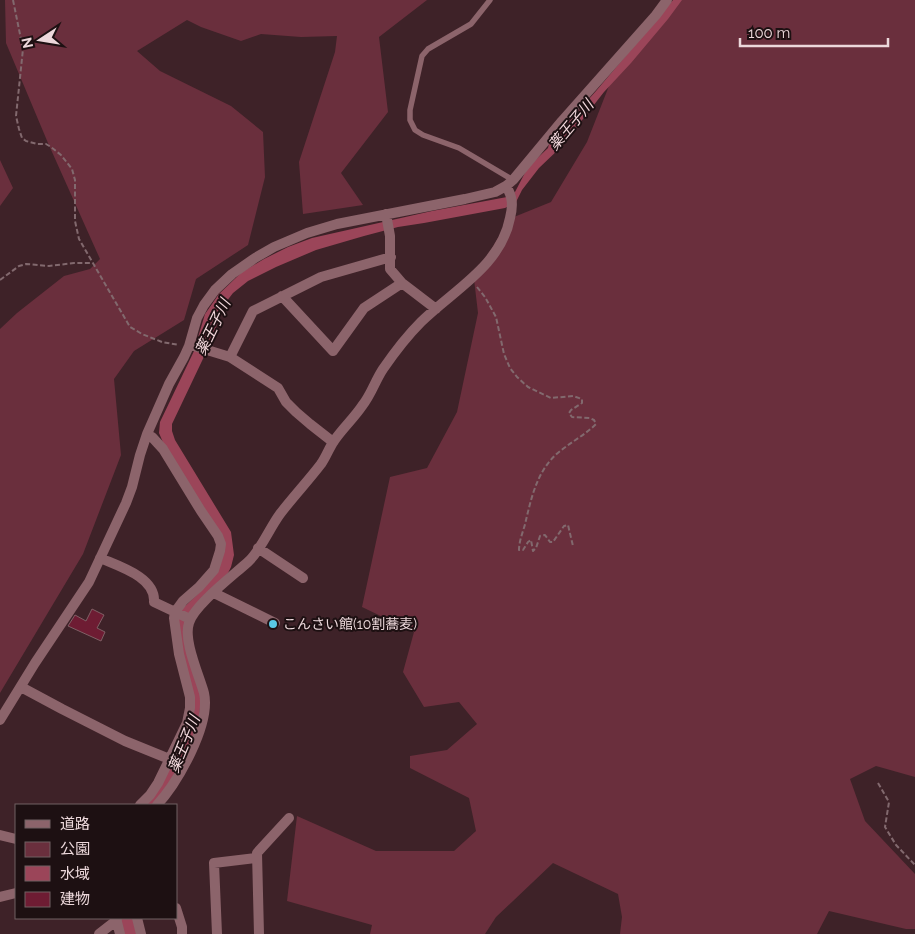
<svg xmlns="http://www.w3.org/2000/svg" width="915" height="934" font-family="Raleway,'Noto Sans JP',sans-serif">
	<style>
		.green { fill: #6a2f3d }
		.water { fill: #9b4559 }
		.building { fill: #6e1c33; stroke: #805f65 }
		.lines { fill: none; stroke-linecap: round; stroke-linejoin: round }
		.path { stroke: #82696e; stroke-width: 2; stroke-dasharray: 5 2.5; stroke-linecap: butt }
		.lane { stroke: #8c646b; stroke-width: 5.5 }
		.street { stroke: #8c646b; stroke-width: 10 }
		.poi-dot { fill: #59c8e5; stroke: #1d1012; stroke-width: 2 }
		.labels { text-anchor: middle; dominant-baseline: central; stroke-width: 4; stroke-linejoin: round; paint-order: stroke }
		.poi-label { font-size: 14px; fill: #ecd8db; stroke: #1d1012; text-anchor: start }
		.water-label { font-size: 15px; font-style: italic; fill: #f4dade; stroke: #1d1012 }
	</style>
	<rect width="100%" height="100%" fill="#3e2228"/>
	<path class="green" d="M5,0H427L379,37L388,112L341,173L363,205L303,214L299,162L335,52L337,36L301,37L261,34L241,41L201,27L187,20L137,51L160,71L231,106L263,132L265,177L248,245L196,279L184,320L134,351L114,379L121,455L83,554L0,693V329L17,313L64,276L90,269L100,259L48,143L6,43Z
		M674,0H915V777L876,766L850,779L865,821L915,874V929H906L829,911L817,934H620L622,917L618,894L553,863L496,917L485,934H370L372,925L287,901L297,816L376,851H454L476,831L469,798L410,768V756L447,750L477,724L459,702L424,707L403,672L414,632L362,607L390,477L427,468L457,412L478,313L474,279L509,219L551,202L587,142L616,68Z
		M0,160L13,188L0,206Z"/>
	<path class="water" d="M673,0H682L668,19L631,63L604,92L561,147L539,168L522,190L516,202L505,208L424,223L398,227L364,236L316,250L276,267L248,281L233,293L223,306L211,342L172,424V431L175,440L231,532L234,555L231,567L228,573L189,614L201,695L199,720L184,759L176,773L153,805H143L192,713L183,661L178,617L181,610L201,591L224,550L168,454L159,433L160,422L194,351L205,314L219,294L242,272L264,259L288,247L312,238L432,211L507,197L515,192L528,167L548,148L549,144L596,91Z
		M121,918H134L137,934H123Z"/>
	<path class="building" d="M92,609L104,615L97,628L105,632L101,641L68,626L75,615L86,621Z"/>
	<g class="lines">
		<path class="path" d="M13,0L23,49L16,116L19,129L22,138L26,141L37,144H46L51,147L61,155L72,169L75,180V221L79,239L130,327L142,334L162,342L179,345
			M0,280L19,266L26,264L49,266L74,263H90
			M477,287L485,297L496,317L504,354L510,368L517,377L528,387L551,398L573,396L582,399V403L571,410L569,413L572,417L590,418L594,420L596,424C585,435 571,442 559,452C538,469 532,495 526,520C524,530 519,540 519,550H523L528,542L531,540L533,551L536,548L540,536L545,535L550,542H553L564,526L568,525L573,546
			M878,783L889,802L885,827L896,845L915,865"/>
		<path class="lane" d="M490,0L471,24L428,49L422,56L410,110V120L415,130L423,135L459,148L513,180"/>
		<path class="street" d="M386,214L390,236V269L402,283L436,309
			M282,296L333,351L364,308L402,283
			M189,346H194L230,357L278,388L286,402L296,412L310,424L333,442
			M230,357L253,311L321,277L391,257
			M258,548L303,578
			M100,558C118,566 156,577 154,602L190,619
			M214,593L275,623
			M21,687L62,709L125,741L184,765
			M0,720L35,663L89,582L126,503L132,487L140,455L147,434L169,384L184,357L189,346L197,318L204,305L215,290L232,274L255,258L274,247L307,233L337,224L465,199L495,192L506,186L513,180L562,121L656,15L667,0
			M140,805L150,795L158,783L187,723L190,708V697L179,654L174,618L175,612L183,601L199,587L214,570L220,551L221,544L218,536L201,511L163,449L152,437L147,434
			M157,805C178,782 211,724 204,693C199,675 183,640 189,623C194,605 234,575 249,561C262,548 269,529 280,514C293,497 308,481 321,464C326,457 329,448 334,441C342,429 354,418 362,406C371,395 375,381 383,369C394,353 407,336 421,322C452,291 501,266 510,218C513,206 513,197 506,186
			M0,835L16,839
			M0,897L16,893
			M176,908L182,927V934
			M116,918L120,934
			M137,918L141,934
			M99,934L117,920
			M217,934L214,863L256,858
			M259,934L257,853L289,818"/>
	</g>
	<circle class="poi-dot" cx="273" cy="624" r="5"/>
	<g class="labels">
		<g class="poi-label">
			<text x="283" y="624">こんさい館(10割蕎麦)</text>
		</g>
		<g class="water-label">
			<text transform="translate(571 125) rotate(-50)">薬王子川</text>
			<text transform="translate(213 327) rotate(-64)">薬王子川</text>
			<text transform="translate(184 744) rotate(-68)">薬王子川</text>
		</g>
	</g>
	<rect x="15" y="804" width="162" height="115" fill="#1d1012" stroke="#706062"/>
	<rect x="25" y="820" width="25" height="8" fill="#8c646b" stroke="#706062"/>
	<text x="60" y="829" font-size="15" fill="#ecd8db">道路</text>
	<rect x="25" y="842" width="25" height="15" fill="#6a2f3d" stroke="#706062"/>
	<text x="60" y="854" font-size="15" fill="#ecd8db">公園</text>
	<rect x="25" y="866" width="25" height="15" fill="#9b4559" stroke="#706062"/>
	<text x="60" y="879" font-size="15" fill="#ecd8db">水域</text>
	<rect x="25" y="892" width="25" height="15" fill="#6e1c33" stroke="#706062"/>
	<text x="60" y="904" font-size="15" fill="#ecd8db">建物</text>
	<g transform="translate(40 40) rotate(258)" stroke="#1d1012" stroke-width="4" paint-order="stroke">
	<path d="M0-4L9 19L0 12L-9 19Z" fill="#ecd8db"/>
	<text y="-8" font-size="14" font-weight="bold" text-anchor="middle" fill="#ecd8db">N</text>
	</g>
	<path d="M740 38v8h148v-8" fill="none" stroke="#ecd8db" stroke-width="2.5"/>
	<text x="748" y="38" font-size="15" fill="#ecd8db" stroke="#1d1012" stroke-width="4" paint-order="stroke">100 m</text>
</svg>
